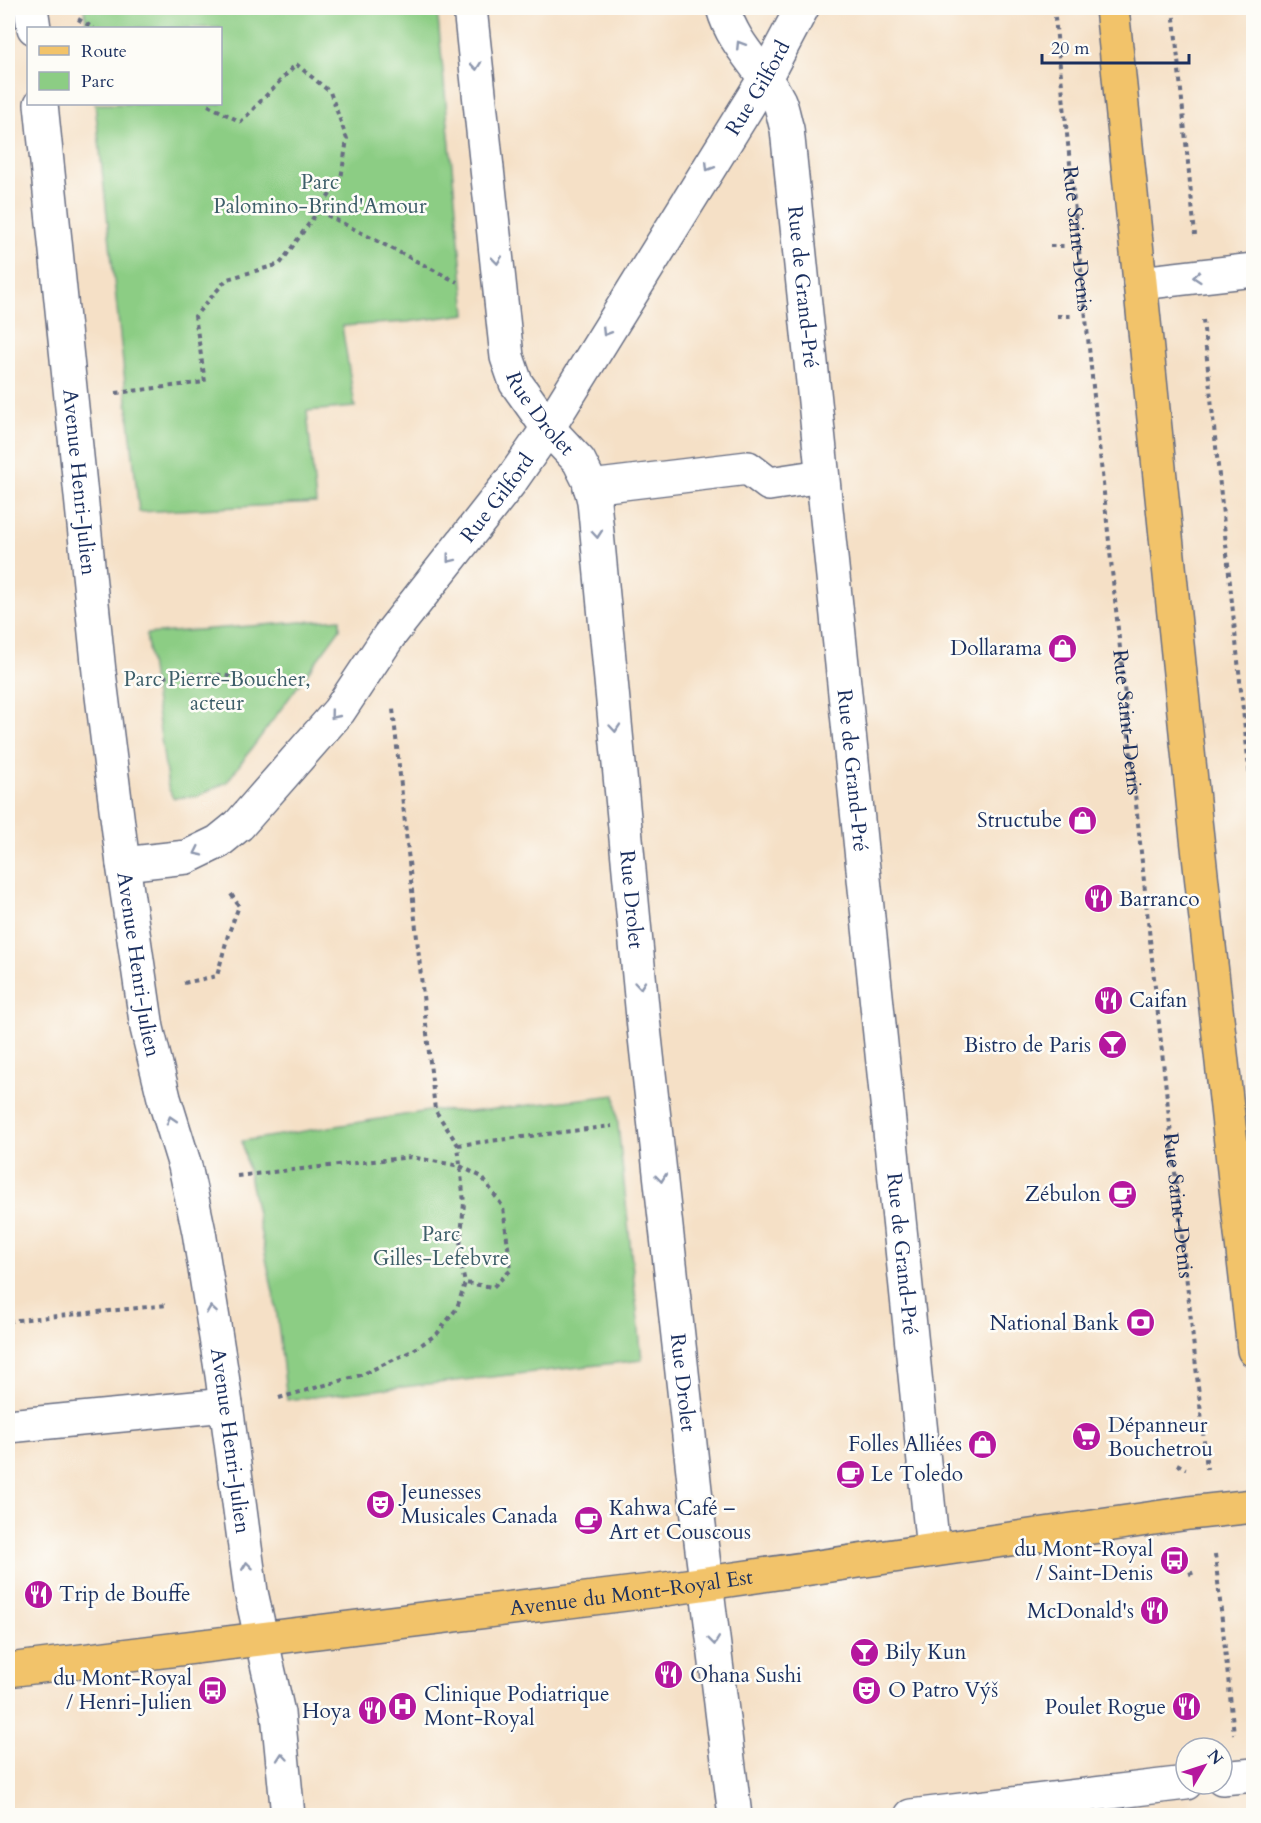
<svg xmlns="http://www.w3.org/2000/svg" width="1261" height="1823" font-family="Cardo,serif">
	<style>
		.green { fill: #8ccd84; stroke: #547e71; stroke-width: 1.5 }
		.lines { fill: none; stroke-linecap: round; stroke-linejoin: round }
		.minor-casing { stroke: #676d82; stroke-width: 36 }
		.major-casing { stroke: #676d82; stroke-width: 36 }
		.path { stroke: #676d82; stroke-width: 4; stroke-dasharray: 4.5 4.5; stroke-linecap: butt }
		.minor { stroke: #fff; stroke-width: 33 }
		.major { stroke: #f2c36a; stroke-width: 33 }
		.oneway { stroke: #8d97ae }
		.labels { text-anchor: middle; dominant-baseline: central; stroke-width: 5; stroke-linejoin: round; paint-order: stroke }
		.street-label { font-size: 21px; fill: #1b2f5e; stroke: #fdfcf7 }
		.park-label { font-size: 21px; fill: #3d5e69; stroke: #fdfcf7 }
		.poi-label { font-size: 21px; fill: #1b2f5e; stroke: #fdfcf7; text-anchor: end }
	</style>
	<rect width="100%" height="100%" fill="#fdfcf7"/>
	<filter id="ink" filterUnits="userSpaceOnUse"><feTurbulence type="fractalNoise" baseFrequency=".0167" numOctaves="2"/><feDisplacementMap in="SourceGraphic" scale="12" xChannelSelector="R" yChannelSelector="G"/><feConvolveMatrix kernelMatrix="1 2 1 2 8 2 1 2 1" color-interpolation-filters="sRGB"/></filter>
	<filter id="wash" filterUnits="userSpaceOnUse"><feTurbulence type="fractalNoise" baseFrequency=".008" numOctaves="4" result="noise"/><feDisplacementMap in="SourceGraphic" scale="24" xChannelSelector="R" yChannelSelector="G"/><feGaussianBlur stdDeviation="1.35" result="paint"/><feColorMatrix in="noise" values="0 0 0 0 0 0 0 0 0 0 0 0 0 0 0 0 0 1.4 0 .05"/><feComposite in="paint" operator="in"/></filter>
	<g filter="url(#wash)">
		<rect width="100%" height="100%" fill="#f5e0c6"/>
		<path class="green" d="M84,8H437L466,314L407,322L342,326L355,407L307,411L316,503L139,512L95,104H220V28H87Z
			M340,619V629L227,782L198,796L173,798L168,787L146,634Z
			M615,1095L642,1360L287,1400L276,1307L242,1141L435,1110L470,1112Z"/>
	</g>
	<g filter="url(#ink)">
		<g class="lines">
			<defs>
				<g id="minor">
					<path d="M31,8L34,28"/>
					<path id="s2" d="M470,8L507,357L516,383L548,428L579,461L589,481L594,501L644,1028L698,1517L735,1816"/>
					<path id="s3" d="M723,8C734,47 762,67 779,101C783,110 784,120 787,129L933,1550"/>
					<path id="s4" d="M41,104L99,672L123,864L147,1028L164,1098L185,1166L199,1232L222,1375L251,1592L278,1713L288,1816"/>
					<path d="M1140,283L1254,270"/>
					<path d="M590,487L748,468L769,484L822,476"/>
					<path id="s5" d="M123,864L187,857L218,842L239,825L339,711L389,636L511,481L548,428L765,78L802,8"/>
					<path d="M8,1426L226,1405"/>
					<path d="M1222,1778L1254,1775"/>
					<path d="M911,1816L1186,1783"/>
				</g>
				<g id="major">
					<path d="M1112,8L1195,820L1254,1350"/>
					<path id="s6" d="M8,1670L659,1590L1189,1513L1254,1506"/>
				</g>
			</defs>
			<use href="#minor" class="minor-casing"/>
			<use href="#major" class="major-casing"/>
			<g class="path">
				<path id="s1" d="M1054,8L1152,959L1207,1469"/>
				<path d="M1173,8L1195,235"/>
				<path d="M78,19L94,28"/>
				<path d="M319,211L457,282"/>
				<path d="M1050,246H1068"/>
				<path d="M1057,316H1074"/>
				<path d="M1203,320L1254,817"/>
				<path d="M116,393L205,382L195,316L227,279L280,264L341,179L347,139L330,92L296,64L241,122L206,104"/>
				<path d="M145,679L192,674L222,675L278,685L304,684"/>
				<path d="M184,983L217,976L228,935L239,906L231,894"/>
				<path d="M458,1145L612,1126"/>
				<path d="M237,1176L411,1157L460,1166L482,1177L503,1207L511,1270L493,1287L465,1283"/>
				<path d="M8,1321L168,1305"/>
				<path d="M279,1398L361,1375L412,1351L437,1334L457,1308L465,1283L459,1257L464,1203L458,1145L435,1110L393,709"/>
				<path d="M1177,1464L1186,1469"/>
				<path d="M1215,1554L1234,1734"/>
				<path d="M1189,1574L1195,1572"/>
			</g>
			<use href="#minor" class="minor"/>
			<use href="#major" class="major"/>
		</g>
		<defs><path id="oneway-chevron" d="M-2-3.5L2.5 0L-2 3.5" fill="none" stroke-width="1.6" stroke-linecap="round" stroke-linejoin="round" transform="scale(1.5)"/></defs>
		<g class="oneway">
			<use href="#oneway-chevron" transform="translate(740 45) rotate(-122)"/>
			<use href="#oneway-chevron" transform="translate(476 66) rotate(84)"/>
			<use href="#oneway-chevron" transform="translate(709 167) rotate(122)"/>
			<use href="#oneway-chevron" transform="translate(497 260) rotate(84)"/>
			<use href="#oneway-chevron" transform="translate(1197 277) rotate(175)"/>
			<use href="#oneway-chevron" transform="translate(606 332) rotate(122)"/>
			<use href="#oneway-chevron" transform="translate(597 534) rotate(85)"/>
			<use href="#oneway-chevron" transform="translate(450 559) rotate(128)"/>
			<use href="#oneway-chevron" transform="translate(334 715) rotate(129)"/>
			<use href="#oneway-chevron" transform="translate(615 728) rotate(85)"/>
			<use href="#oneway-chevron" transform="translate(198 852) rotate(154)"/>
			<use href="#oneway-chevron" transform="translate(640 985) rotate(85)"/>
			<use href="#oneway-chevron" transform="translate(171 1120) rotate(-107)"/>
			<use href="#oneway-chevron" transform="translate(661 1178) rotate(83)"/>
			<use href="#oneway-chevron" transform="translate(211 1310) rotate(-99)"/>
			<use href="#oneway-chevron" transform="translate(247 1566) rotate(-97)"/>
			<use href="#oneway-chevron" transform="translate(714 1641) rotate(83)"/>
			<use href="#oneway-chevron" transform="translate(282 1757) rotate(-95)"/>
		</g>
	</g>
	<defs>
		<symbol id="shop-disc" viewBox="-11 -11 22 22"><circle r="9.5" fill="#b5179e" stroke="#fdfcf7"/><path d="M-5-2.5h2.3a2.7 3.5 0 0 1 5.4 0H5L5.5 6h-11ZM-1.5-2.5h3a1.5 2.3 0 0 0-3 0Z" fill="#fff"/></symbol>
		<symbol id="restaurant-disc" viewBox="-11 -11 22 22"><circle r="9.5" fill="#b5179e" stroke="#fdfcf7"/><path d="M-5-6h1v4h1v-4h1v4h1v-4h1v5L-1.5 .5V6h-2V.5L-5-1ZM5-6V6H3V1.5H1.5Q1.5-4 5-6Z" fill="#fff"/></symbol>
		<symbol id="bar-disc" viewBox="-11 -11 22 22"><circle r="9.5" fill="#b5179e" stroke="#fdfcf7"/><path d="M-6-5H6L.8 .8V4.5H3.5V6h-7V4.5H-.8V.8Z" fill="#fff"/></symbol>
		<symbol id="cafe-disc" viewBox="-11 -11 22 22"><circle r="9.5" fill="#b5179e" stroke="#fdfcf7"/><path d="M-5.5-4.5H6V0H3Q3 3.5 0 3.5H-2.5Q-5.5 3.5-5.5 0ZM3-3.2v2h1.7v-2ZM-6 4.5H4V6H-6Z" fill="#fff"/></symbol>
		<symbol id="bank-disc" viewBox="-11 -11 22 22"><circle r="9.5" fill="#b5179e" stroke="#fdfcf7"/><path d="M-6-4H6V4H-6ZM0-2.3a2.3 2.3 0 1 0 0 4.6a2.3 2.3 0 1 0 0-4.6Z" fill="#fff"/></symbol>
		<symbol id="supermarket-disc" viewBox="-11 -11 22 22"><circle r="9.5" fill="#b5179e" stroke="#fdfcf7"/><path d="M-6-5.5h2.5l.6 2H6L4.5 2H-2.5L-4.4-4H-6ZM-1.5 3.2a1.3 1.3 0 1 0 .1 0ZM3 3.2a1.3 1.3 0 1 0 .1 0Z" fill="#fff"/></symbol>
		<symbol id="theatre-disc" viewBox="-11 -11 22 22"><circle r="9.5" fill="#b5179e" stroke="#fdfcf7"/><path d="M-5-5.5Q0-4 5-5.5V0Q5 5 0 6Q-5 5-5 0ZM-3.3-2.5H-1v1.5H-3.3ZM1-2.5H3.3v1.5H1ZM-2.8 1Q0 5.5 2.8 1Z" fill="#fff"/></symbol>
		<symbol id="bus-disc" viewBox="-11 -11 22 22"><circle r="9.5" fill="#b5179e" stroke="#fdfcf7"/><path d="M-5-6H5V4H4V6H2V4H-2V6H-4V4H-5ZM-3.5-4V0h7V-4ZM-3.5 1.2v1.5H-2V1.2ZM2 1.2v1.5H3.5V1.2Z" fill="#fff"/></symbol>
		<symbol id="hospital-disc" viewBox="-11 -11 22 22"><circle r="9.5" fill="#b5179e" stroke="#fdfcf7"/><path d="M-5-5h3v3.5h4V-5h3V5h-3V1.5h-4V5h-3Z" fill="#fff"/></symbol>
	</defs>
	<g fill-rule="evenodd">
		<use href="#shop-disc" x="1046" y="632" width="33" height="33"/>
		<use href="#shop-disc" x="1066" y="804" width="33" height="33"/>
		<use href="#restaurant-disc" x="1082" y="882" width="33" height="33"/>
		<use href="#restaurant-disc" x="1092" y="984" width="33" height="33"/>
		<use href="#bar-disc" x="1096" y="1028" width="33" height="33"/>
		<use href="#cafe-disc" x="1106" y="1178" width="33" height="33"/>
		<use href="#bank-disc" x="1124" y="1306" width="33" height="33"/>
		<use href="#supermarket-disc" x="1070" y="1420" width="33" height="33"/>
		<use href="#shop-disc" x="966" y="1428" width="33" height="33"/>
		<use href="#cafe-disc" x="834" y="1458" width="33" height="33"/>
		<use href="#theatre-disc" x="364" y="1488" width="33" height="33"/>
		<use href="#cafe-disc" x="572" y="1504" width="33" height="33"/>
		<use href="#bus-disc" x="1158" y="1544" width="33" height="33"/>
		<use href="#restaurant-disc" x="22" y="1578" width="33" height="33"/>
		<use href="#restaurant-disc" x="1138" y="1594" width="33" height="33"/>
		<use href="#bar-disc" x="848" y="1636" width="33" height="33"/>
		<use href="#restaurant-disc" x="652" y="1658" width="33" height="33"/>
		<use href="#bus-disc" x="196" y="1674" width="33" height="33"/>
		<use href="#theatre-disc" x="850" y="1674" width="33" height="33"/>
		<use href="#hospital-disc" x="386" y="1690" width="33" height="33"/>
		<use href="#restaurant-disc" x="1170" y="1690" width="33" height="33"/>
		<use href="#restaurant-disc" x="356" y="1694" width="33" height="33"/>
	</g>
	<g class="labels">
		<g class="street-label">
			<text stroke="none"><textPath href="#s5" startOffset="1029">Rue Gilford</textPath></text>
			<text stroke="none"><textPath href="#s1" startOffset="232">Rue Saint-Denis</textPath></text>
			<text stroke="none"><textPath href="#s3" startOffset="297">Rue de Grand-Pré</textPath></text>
			<text stroke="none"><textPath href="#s2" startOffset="417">Rue Drolet</textPath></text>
			<text stroke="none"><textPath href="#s4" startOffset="380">Avenue Henri-Julien</textPath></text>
			<text stroke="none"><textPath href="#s5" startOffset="543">Rue Gilford</textPath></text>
			<text stroke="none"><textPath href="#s1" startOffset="718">Rue Saint-Denis</textPath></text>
			<text stroke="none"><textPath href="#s3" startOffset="783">Rue de Grand-Pré</textPath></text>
			<text stroke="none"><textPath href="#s2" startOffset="922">Rue Drolet</textPath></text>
			<text stroke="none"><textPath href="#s4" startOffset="866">Avenue Henri-Julien</textPath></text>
			<text stroke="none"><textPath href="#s1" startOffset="1204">Rue Saint-Denis</textPath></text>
			<text stroke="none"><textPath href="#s3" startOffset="1269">Rue de Grand-Pré</textPath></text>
			<text stroke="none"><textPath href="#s2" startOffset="1408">Rue Drolet</textPath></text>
			<text stroke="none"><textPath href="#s4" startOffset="1352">Avenue Henri-Julien</textPath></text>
			<text stroke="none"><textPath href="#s6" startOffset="628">Avenue du Mont-Royal Est</textPath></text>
		</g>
		<g class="park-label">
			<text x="320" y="182">Parc<tspan x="320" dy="24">Palomino-Brind'Amour</tspan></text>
			<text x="217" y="679">Parc Pierre-Boucher,<tspan x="217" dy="24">acteur</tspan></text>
			<text x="441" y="1234">Parc<tspan x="441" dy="24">Gilles-Lefebvre</tspan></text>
		</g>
		<g class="poi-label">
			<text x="1042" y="648">Dollarama</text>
			<text x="1062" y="820">Structube</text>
			<text x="1119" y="899" text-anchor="start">Barranco</text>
			<text x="1129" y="1000" text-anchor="start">Caifan</text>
			<text x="1091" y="1045">Bistro de Paris</text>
			<text x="1101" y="1194">Zébulon</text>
			<text x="1119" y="1323">National Bank</text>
			<text x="1108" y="1425" text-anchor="start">Dépanneur<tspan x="1108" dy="24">Bouchetrou</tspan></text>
			<text x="962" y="1444">Folles Alliées</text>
			<text x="871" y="1474" text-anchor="start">Le Toledo</text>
			<text x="401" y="1492" text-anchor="start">Jeunesses<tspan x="401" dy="24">Musicales Canada</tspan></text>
			<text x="609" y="1508" text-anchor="start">Kahwa Café –<tspan x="609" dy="24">Art et Couscous</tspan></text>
			<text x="1153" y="1549">du Mont-Royal<tspan x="1153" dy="24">/ Saint-Denis</tspan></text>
			<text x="59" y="1594" text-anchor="start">Trip de Bouffe</text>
			<text x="1134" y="1611">McDonald's</text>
			<text x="885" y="1652" text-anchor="start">Bily Kun</text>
			<text x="690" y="1675" text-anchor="start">Ohana Sushi</text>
			<text x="192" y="1678">du Mont-Royal<tspan x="192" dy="24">/ Henri-Julien</tspan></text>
			<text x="888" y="1690" text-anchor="start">O Patro Výš</text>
			<text x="424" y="1694" text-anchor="start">Clinique Podiatrique<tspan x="424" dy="24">Mont-Royal</tspan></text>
			<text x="1166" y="1707">Poulet Rogue</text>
			<text x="351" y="1711">Hoya</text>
		</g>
	</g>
	<rect width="1261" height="1823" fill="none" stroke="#fdfcf7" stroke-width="30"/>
	<rect x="27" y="27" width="195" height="78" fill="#fdfcf7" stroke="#a3aaba" stroke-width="1.5"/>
	<rect x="39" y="46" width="30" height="9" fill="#f2c36a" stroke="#a3aaba" stroke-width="1.5"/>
	<text x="81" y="57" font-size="18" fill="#1b2f5e">Route</text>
	<rect x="39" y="72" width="30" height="18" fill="#8ccd84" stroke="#a3aaba" stroke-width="1.5"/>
	<text x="81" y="87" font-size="18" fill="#1b2f5e">Parc</text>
	<g transform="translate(1204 1766) rotate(51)"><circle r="28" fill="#fdfcf7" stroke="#a3aaba" stroke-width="1.5"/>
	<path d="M0-4.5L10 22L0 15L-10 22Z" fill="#b5179e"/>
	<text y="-9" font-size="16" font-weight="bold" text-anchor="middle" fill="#1b2f5e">N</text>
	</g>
	<path d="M1042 54v9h147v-9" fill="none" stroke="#1b2f5e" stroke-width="3"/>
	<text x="1051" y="54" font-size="18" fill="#1b2f5e" stroke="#fdfcf7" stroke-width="4.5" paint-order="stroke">20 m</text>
</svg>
